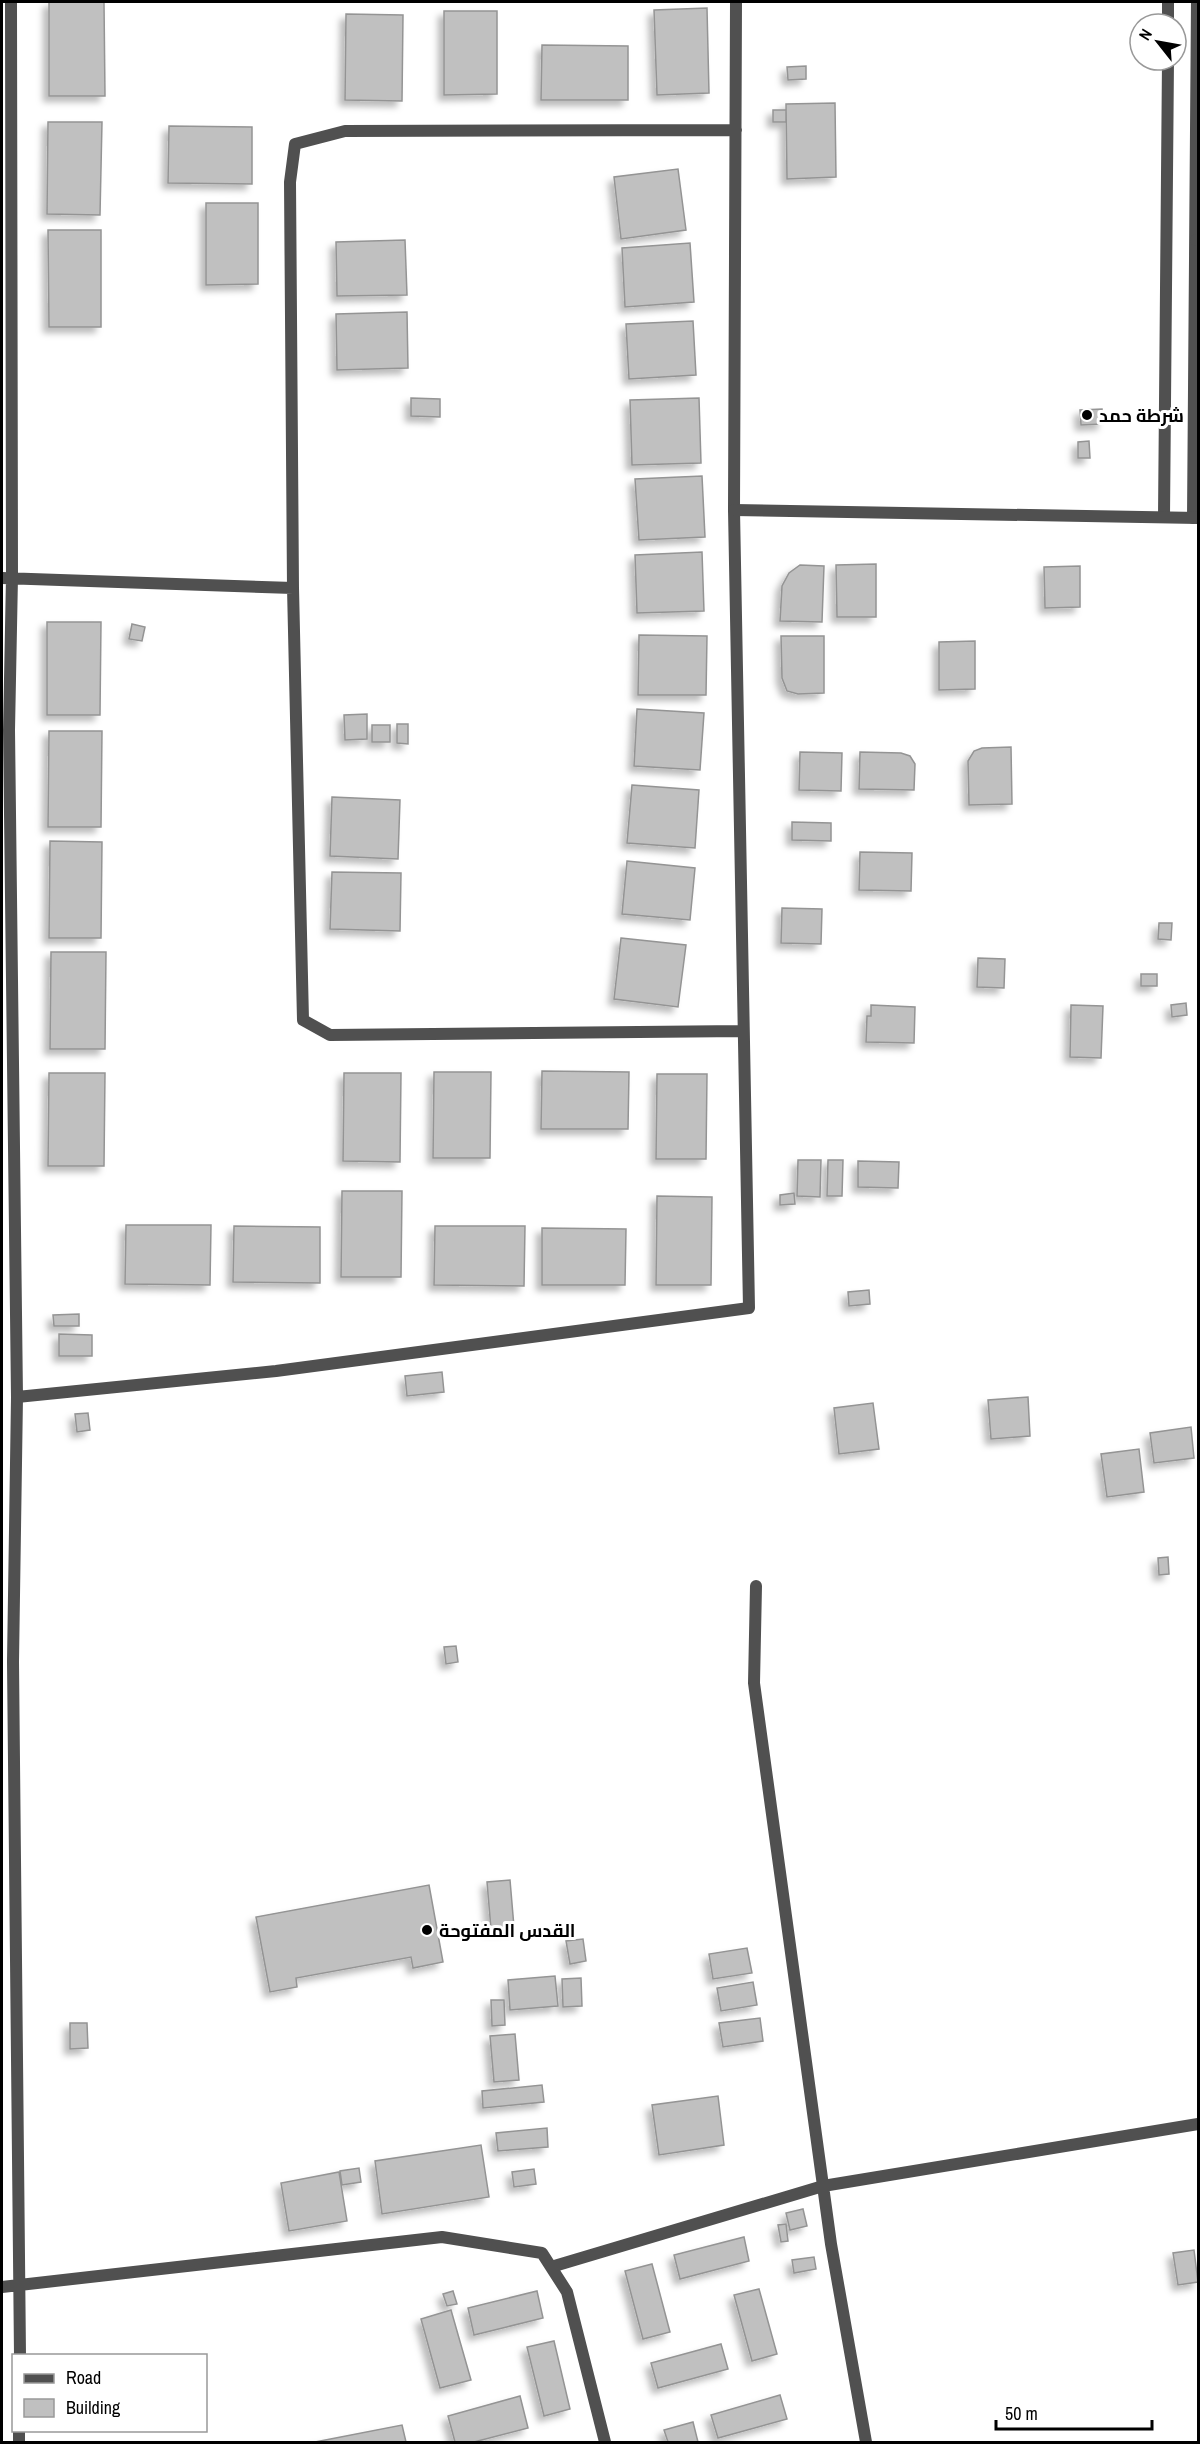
<svg xmlns="http://www.w3.org/2000/svg" width="1200" height="2444" font-family="'Archivo Narrow',Cairo,sans-serif">
	<style>
		.building { fill: #c0c0c0; stroke: #949494; stroke-width: 1.5; filter: url(#shadow) }
		.lines { fill: none; stroke-linecap: round; stroke-linejoin: round }
		.minor { stroke: #505050; stroke-width: 12 }
		.tertiary { stroke: #505050; stroke-width: 12 }
		.poi-dot { fill: #000; stroke: #fff; stroke-width: 2 }
		.labels { text-anchor: middle; dominant-baseline: central; stroke-width: 6; stroke-linejoin: round; paint-order: stroke }
		.poi-label { font-size: 18px; font-weight: bold; fill: #000; stroke: #fff; text-anchor: start }
	</style>
	<defs>
		<filter id="shadow"><feDropShadow dx="-5.5" dy="5.5" stdDeviation="3" flood-color="#0004"/></filter>
	</defs>
	<rect width="100%" height="100%" fill="#fff"/>
	<path class="building" d="M49,2H104L105,96H49Z
		M707,8L709,93L657,95L654,10Z
		M444,11H497V94L444,95Z
		M346,14L403,15L402,101L345,100Z
		M542,45L628,46V100H541Z
		M806,66V79L788,80L787,67Z
		M835,103L836,177L787,179L786,104Z
		M773,110H786V122H773Z
		M48,122H102L100,215L47,214Z
		M169,126L252,127V184L168,183Z
		M678,169L686,230L621,239L614,177Z
		M206,203H258V284L206,285Z
		M48,230H101V327H49Z
		M405,240L407,295L337,296L336,242Z
		M690,243L694,302L625,307L622,248Z
		M407,312L408,368L337,370L336,314Z
		M693,321L696,375L629,379L626,324Z
		M411,398L440,399V417L411,416Z
		M699,398L701,463L632,465L630,400Z
		M1102,409L1103,424L1081,425L1080,410Z
		M1089,441L1090,458H1078V442Z
		M702,476L705,537L639,540L635,479Z
		M702,552L704,611L637,613L635,555Z
		M876,564V617H837L836,565Z
		M800,565L824,566L822,622L780,621L782,586L789,573Z
		M1080,566V607L1045,608L1044,567Z
		M47,622H101L100,715H47Z
		M132,624L145,627L142,641L129,639Z
		M639,635L707,636L706,695H638Z
		M781,636H824V693L798,694L787,691L782,678Z
		M975,641V689L939,690V642Z
		M637,709L704,713L700,770L634,766Z
		M367,714V739L345,740L344,715Z
		M397,724H408V744L397,743Z
		M372,725H390V742H372Z
		M49,731H102L101,827H48Z
		M1011,747L1012,804L969,805L968,761L974,751L982,748Z
		M800,752L842,753L841,791L799,790Z
		M860,752L901,753L910,756L915,764L914,790L859,789Z
		M632,785L699,790L695,848L627,843Z
		M332,797L400,800L398,859L330,856Z
		M792,822L831,823V841L792,840Z
		M50,841L102,842L101,938H49Z
		M860,852L912,853L911,891L859,890Z
		M627,861L695,868L690,920L622,914Z
		M332,872L401,873L400,931L330,929Z
		M782,908L822,909L821,944L781,943Z
		M1159,923H1172L1171,940L1158,939Z
		M621,938L686,945L678,1007L614,999Z
		M51,952H106L105,1049H50Z
		M978,958L1005,959L1004,988L977,987Z
		M1141,974H1157V986H1141Z
		M1186,1003L1187,1015L1172,1017L1171,1005Z
		M871,1005L915,1007L914,1043L866,1042L867,1016H871Z
		M1071,1005L1103,1006L1101,1058L1070,1057Z
		M542,1071L629,1072L628,1129H541Z
		M434,1072H491L490,1158H433Z
		M49,1073H105L104,1166H48Z
		M344,1073H401L400,1162L343,1161Z
		M657,1074H707L706,1159H656Z
		M798,1160H821L820,1197L797,1196Z
		M828,1160H843L842,1196H827Z
		M858,1161L899,1162L898,1188L858,1187Z
		M342,1191H402L401,1277H341Z
		M794,1193L795,1204L780,1205V1195Z
		M657,1196L712,1197L711,1285H656Z
		M126,1225H211L210,1285L125,1284Z
		M234,1226L320,1227V1283L233,1282Z
		M435,1226H525L524,1286L434,1285Z
		M542,1228L626,1229L625,1285H542Z
		M869,1290L870,1304L849,1306L848,1292Z
		M79,1314V1326H54L53,1315Z
		M59,1334L92,1335V1356H59Z
		M442,1372L444,1392L407,1396L405,1376Z
		M1028,1397L1030,1436L991,1439L988,1400Z
		M873,1403L879,1449L839,1454L834,1408Z
		M88,1413L90,1430L77,1432L75,1414Z
		M1191,1427L1194,1458L1154,1463L1150,1433Z
		M1139,1449L1144,1492L1107,1497L1101,1454Z
		M1168,1557L1169,1574L1159,1575L1158,1558Z
		M456,1646L458,1662L446,1664L444,1647Z
		M510,1880L514,1927L491,1929L487,1882Z
		M429,1885L443,1962L413,1968L411,1957L296,1978L297,1987L270,1992L256,1917Z
		M583,1939L586,1961L570,1964L566,1941Z
		M747,1948L752,1973L713,1979L709,1954Z
		M555,1976L558,2006L510,2010L508,1980Z
		M581,1978L582,2006L563,2007L562,1979Z
		M753,1982L757,2005L721,2011L717,1988Z
		M491,2000H504L505,2025L492,2026Z
		M760,2018L763,2041L723,2047L719,2023Z
		M70,2023H87L88,2048L70,2049Z
		M515,2034L519,2080L494,2082L490,2036Z
		M542,2085L544,2102L483,2108L482,2091Z
		M718,2096L724,2145L659,2155L652,2105Z
		M547,2128L548,2147L498,2151L496,2133Z
		M481,2145L489,2197L382,2214L375,2161Z
		M359,2168L361,2182L342,2185L340,2171Z
		M534,2169L536,2184L514,2187L512,2172Z
		M339,2172L347,2221L289,2231L281,2183Z
		M803,2209L807,2226L790,2230L786,2213Z
		M786,2224L788,2241L781,2242L778,2225Z
		M744,2237L749,2261L680,2279L674,2255Z
		M1194,2250L1198,2282L1178,2285L1173,2253Z
		M814,2257L816,2269L794,2273L792,2260Z
		M652,2264L670,2332L643,2339L625,2271Z
		M759,2289L777,2354L752,2361L734,2295Z
		M453,2291L457,2304L447,2306L443,2294Z
		M537,2291L543,2318L474,2335L468,2308Z
		M451,2310L471,2380L440,2388L421,2319Z
		M554,2341L570,2409L544,2416L527,2347Z
		M721,2344L728,2369L658,2388L651,2363Z
		M780,2395L787,2419L718,2438L711,2415Z
		M520,2396L528,2428L474,2442H455L448,2416Z
		M693,2422L698,2442H668L664,2430Z
		M402,2425L406,2442H315Z"/>
	<g class="lines">
		<path class="minor" d="M11,2L12,577L9,730L17,1397L13,1662L20,2356
			M1168,24V2
			M736,130L345,131L295,144L290,182L293,588L303,1020L330,1035L743,1031
			M1164,517L1168,60
			M1193,518L1197,2
			M2,578L293,588
			M17,1397L276,1371L749,1308L734,510L736,2
			M756,1586L754,1683L831,2244L866,2442
			M551,2267L823,2186L1198,2124
			M2,2287L442,2237L542,2253L567,2292L605,2442
			M19,2442V2430"/>
		<path class="tertiary" d="M1196,240H1198
			M734,510L1198,518"/>
	</g>
	<g class="poi-dot">
		<circle cx="1087" cy="415" r="6"/>
		<circle cx="427" cy="1930" r="6"/>
	</g>
	<g class="labels">
		<g class="poi-label">
			<text x="1099" y="415">شرطة حمد</text>
			<text x="439" y="1930">القدس المفتوحة</text>
		</g>
	</g>
	<rect width="1200" height="2444" fill="none" stroke="#000000" stroke-width="6"/>
	<rect x="12" y="2354" width="195" height="78" fill="#ffffff" stroke="#999999" stroke-width="1.5"/>
	<rect x="24" y="2374" width="30" height="9" fill="#505050" stroke="#999999" stroke-width="1.5"/>
	<text x="66" y="2384" font-size="18" fill="#000000">Road</text>
	<rect x="24" y="2399" width="30" height="18" fill="#c0c0c0" stroke="#999999" stroke-width="1.5"/>
	<text x="66" y="2414" font-size="18" fill="#000000">Building</text>
	<g transform="translate(1158 42) rotate(301)"><circle r="28" fill="#ffffff" stroke="#999999" stroke-width="1.5"/>
	<path d="M0-4.5L10 22L0 15L-10 22Z" fill="#000000"/>
	<text y="-9" font-size="16" font-weight="bold" text-anchor="middle" fill="#000000">N</text>
	</g>
	<path d="M996 2420v9h156v-9" fill="none" stroke="#000000" stroke-width="3"/>
	<text x="1005" y="2420" font-size="18" fill="#000000" stroke="#ffffff" stroke-width="4.5" paint-order="stroke">50 m</text>
</svg>
